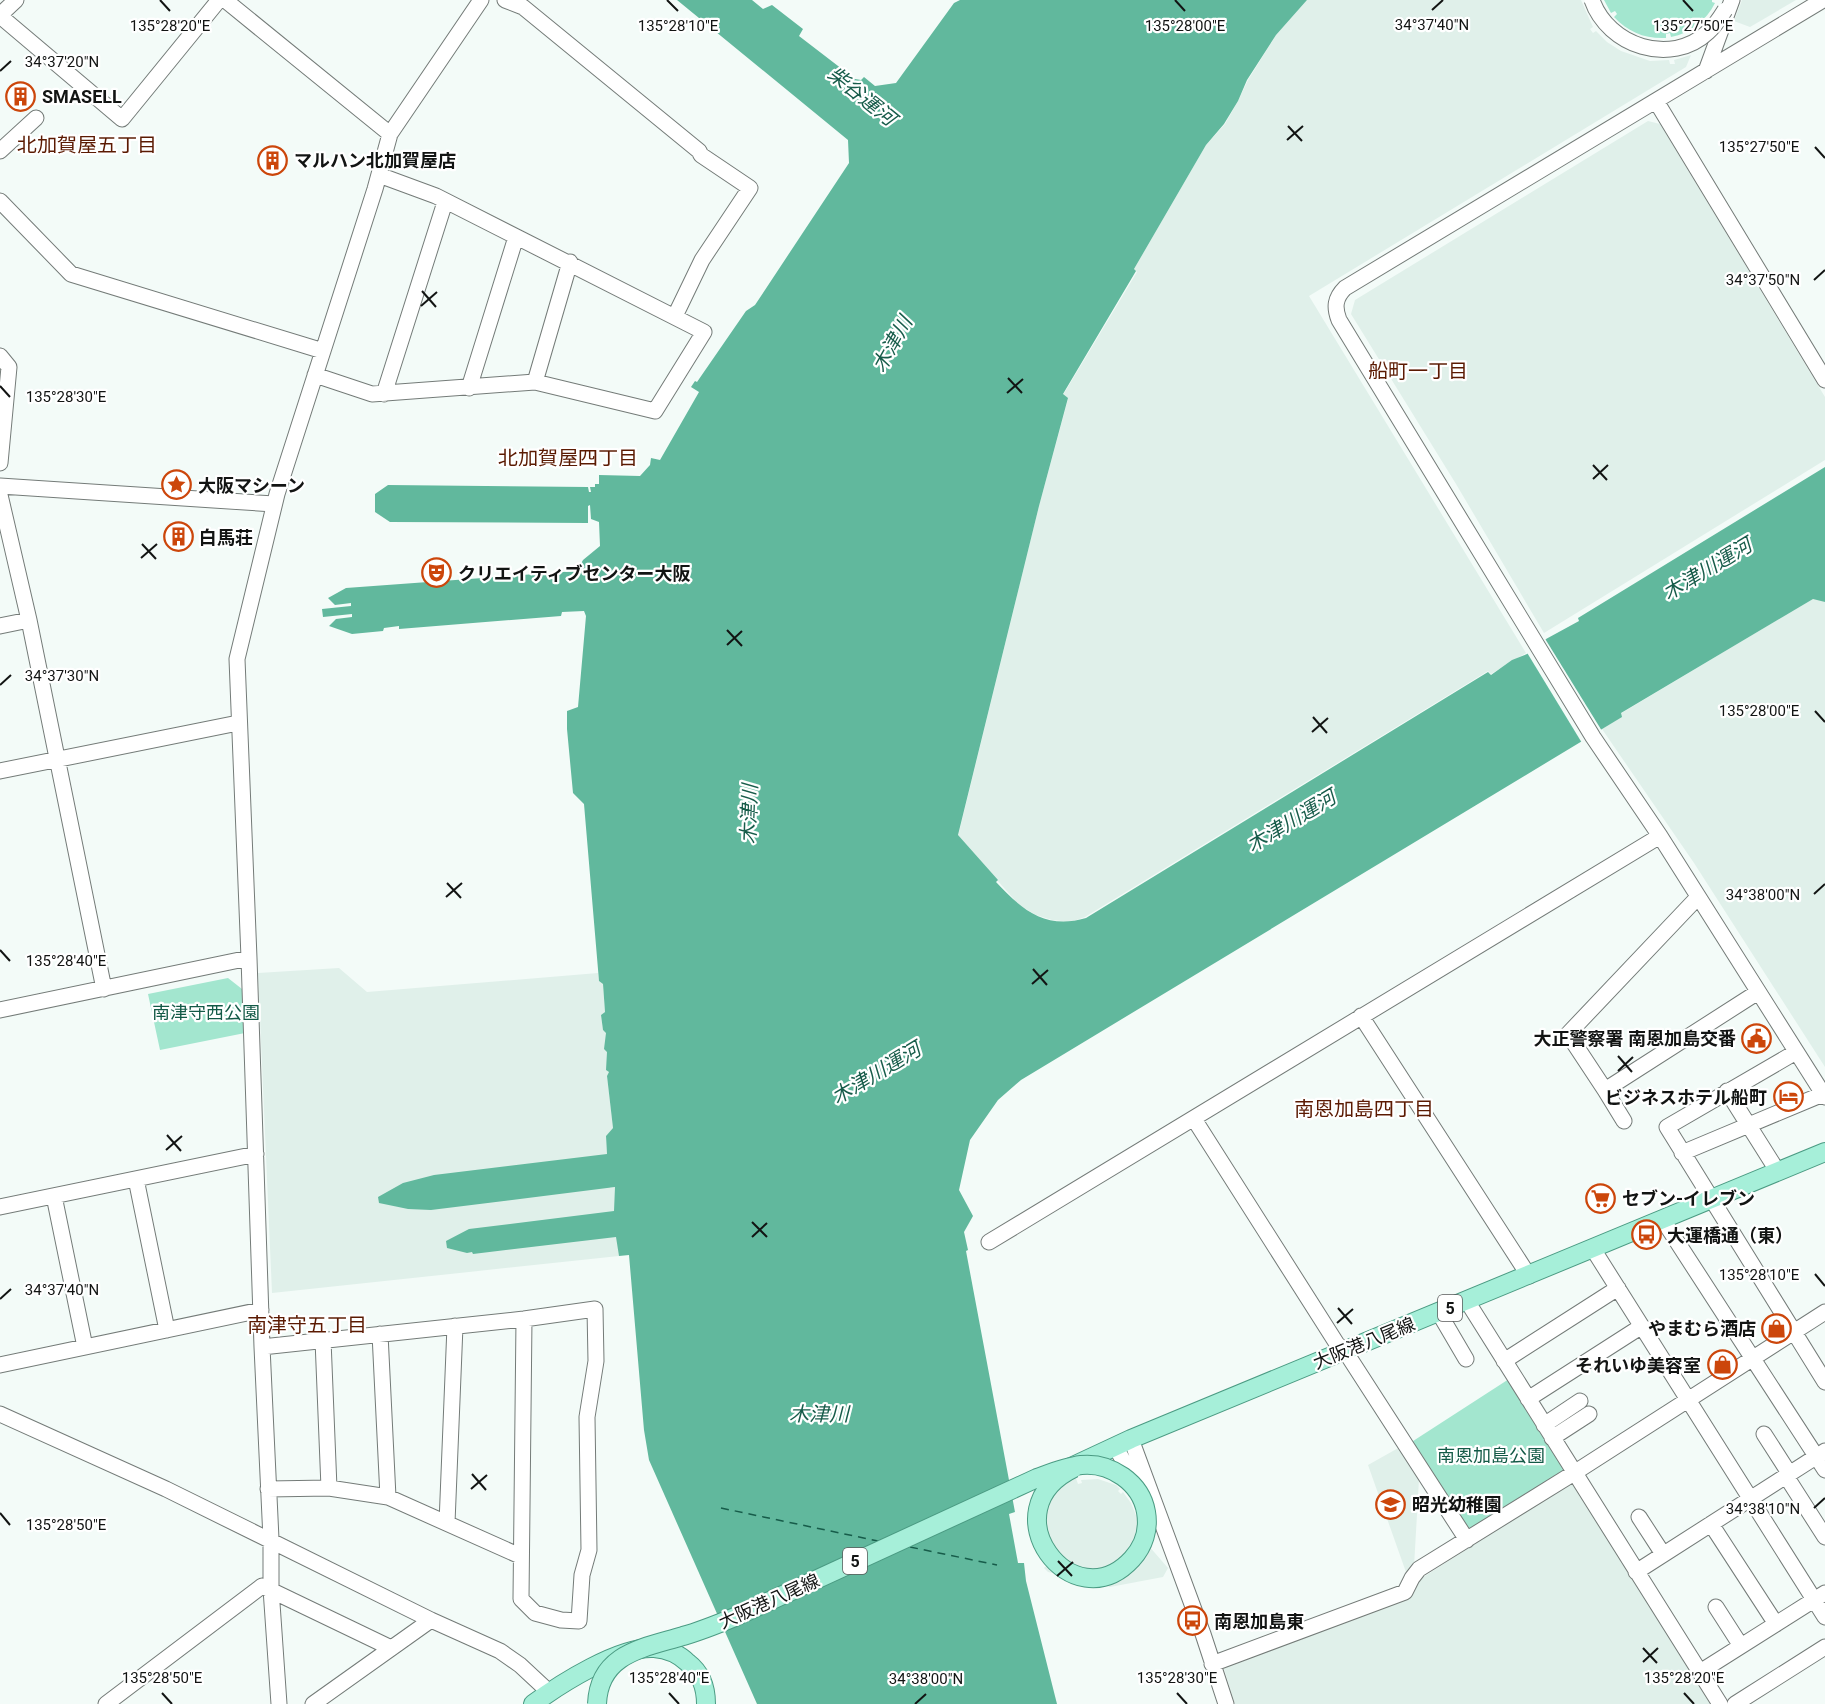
<svg xmlns="http://www.w3.org/2000/svg" width="1825" height="1704" font-family="Roboto,'Noto Sans JP',sans-serif">
	<style>
		.built { fill: #e0f0ea }
		.green { fill: #a3e6cf }
		.water { fill: #61b89d }
		.pier { fill: #f3fbf8 }
		.lines { fill: none; stroke-linecap: round; stroke-linejoin: round }
		.ferry { stroke: #175c4a; stroke-width: 1.5; stroke-dasharray: 8 6; stroke-linecap: butt }
		.minor-casing { stroke: #747b78; stroke-width: 17 }
		.major-casing { stroke: #4b9b83; stroke-width: 20 }
		.minor { stroke: #fff; stroke-width: 15 }
		.major { stroke: #a6efd9; stroke-width: 18 }
		.minor-bridge-casing { stroke: #747b78; stroke-width: 17; stroke-linecap: butt }
		.major-bridge-casing { stroke: #4b9b83; stroke-width: 20; stroke-linecap: butt }
		.minor-bridge { stroke: #fff; stroke-width: 15 }
		.major-bridge { stroke: #a6efd9; stroke-width: 18 }
		.ticks { fill: none; stroke: #121413; stroke-width: 2 }
		.labels { text-anchor: middle; dominant-baseline: central; stroke-width: 4.5; stroke-linejoin: round; paint-order: stroke }
		.shield { fill: #fff; stroke: #595a5a; stroke-width: 1.5 }
		.shield-label { font-size: 16px; font-weight: bold; fill: #121413 }
		.poi-label { font-size: 18px; font-weight: bold; fill: #121413; stroke: #fff; text-anchor: start }
		.park-label { font-size: 18px; fill: #135a47; stroke: #fff }
		.street-label { font-size: 18px; fill: #121413; stroke: #fff }
		.water-label { font-size: 20px; font-style: italic; fill: #175c4a; stroke: #fff }
		.neighbourhood-label { font-size: 20px; fill: #5b1a02; stroke: #fff }
		.ticks-label { font-size: 15px; text-anchor: middle; fill: #121413; stroke: #fff; stroke-width: 4.5; stroke-linejoin: round; paint-order: stroke }
	</style>
	<rect width="100%" height="100%" fill="#f3fbf8"/>
	<path class="built" d="M1307,0H1581L1593,27L1590,29L1593,33L1596,31L1607,42L1621,51L1650,61L1669,60L1670,64H1675L1674,60L1691,55L1686,67L1309,296L1526,653L1491,674L1488,671L1085,917L1071,922L1052,920L1036,915L1019,905L958,836L1039,506L1068,399L1063,395L1137,272L1134,269L1206,145L1225,124L1238,101L1248,80L1276,35Z
		M1742,0H1796L1750,27L1734,21Z
		M1648,121L1660,124L1825,397V460L1544,633L1456,484L1351,314L1355,300Z
		M1814,598L1825,602V1067L1694,863L1602,729L1621,717L1620,714Z
		M339,968L367,992L598,973L599,981L603,984L605,1012L601,1015L603,1030L606,1033L609,1074L607,1076L613,1128L606,1136L607,1154L610,1188L615,1187L617,1237L619,1256L272,1293L258,973Z
		M1400,1447L1419,1479L1414,1567L1407,1575L1368,1465Z
		M1070,1461L1078,1484L1082,1483L1081,1480L1098,1479L1116,1485L1120,1489L1118,1491L1121,1494L1123,1492L1131,1503L1148,1545L1168,1568L1163,1577L1110,1587L1048,1572L1044,1568L1047,1565L1037,1553L1031,1539L1029,1524L1030,1509Z
		M1572,1482L1714,1704H1235L1224,1669V1665L1414,1592V1583Z"/>
	<path class="green" d="M1604,0H1712V2L1715,3C1706,21 1691,33 1671,37L1670,33L1666,34V38C1645,39 1628,32 1614,17L1617,14L1615,11L1611,13Z
		M228,978L242,989L245,1033L160,1050L148,994Z
		M1509,1379L1565,1468L1564,1473L1468,1533L1410,1443Z"/>
	<path class="water" d="M677,0H752L763,9L772,5L803,29L799,36L855,79L861,80L864,77L875,86L896,83L954,3L960,0H1307L1276,35L1247,80L1238,101L1224,124L1206,145L1134,269L1136,271L1063,394L1068,398L1039,506L958,835L998,880L996,882C1022,910 1046,930 1086,918L1488,672L1491,675L1512,660L1527,654L1546,639L1579,621L1578,618L1825,467V602L1813,599L1621,713L1622,717L1021,1080L998,1100L970,1140L959,1190L973,1216L964,1232L968,1250L966,1251L1015,1512L1009,1514L1018,1563H1024L1026,1581L1057,1704H757L649,1460L644,1430L629,1255L619,1256L616,1237L473,1254L472,1252L467,1253L447,1248L446,1241L469,1229L614,1211L615,1187L431,1210L408,1209L379,1203L378,1197L403,1183L434,1175L607,1154L606,1136L613,1128L607,1076L609,1072L606,1070L607,1052L604,1049L606,1033L603,1030L601,1015L605,1012L603,984L599,981L584,804L573,793L567,729V711L578,707L586,616L584,611L562,612L561,616L399,629V626L384,628L383,631L352,634L329,626L336,619L352,617V614L323,617L322,609L351,606V603L335,605L328,598L346,588L577,571L583,560L600,546L599,522L591,519L590,505L588,506V523L390,522L375,512V494L388,485L588,487L589,492H591L590,487H595V484H599V475L640,476L650,465L651,458L660,460L699,392L691,387L695,381L697,382L746,311L755,305L849,163L848,140Z"/>
	<path class="pier" d="M1544,637L1602,731L1582,743L1526,651Z"/>
	<g class="lines">
		<path class="ferry" d="M721,1508L878,1541
			M910,1547L997,1565"/>
		<defs>
			<path id="minor" d="M225,0L390,134
				M505,0L523,7L699,151L701,155L750,188L702,260L675,316
				M1823,0L1345,288C1335,298 1334,307 1339,320L1593,737L1660,836L1825,1097
				M0,15L16,0
				M0,16L122,119L219,0
				M1706,71L1732,0
				M1656,101L1825,380
				M0,151L36,118
				M379,175L436,196L704,332L655,411L535,382
				M0,201L71,274L323,351
				M0,356L9,367L0,463
				M315,375L372,394L535,382L570,262
				M469,388L516,237
				M384,394L445,202
				M0,486L274,504
				M0,495L29,620L104,989
				M0,626L29,620
				M0,771L238,723
				M1698,897L1568,1034L1605,1090L1758,992
				M0,1010L249,958
				M1361,1016L1529,1276
				M1796,1052L1667,1127L1825,1382
				M1605,1090L1624,1121
				M1727,1091L1778,1172
				M1194,1119L1337,1344L1345,1351L1467,1540
				M1682,1153L1823,1094
				M136,1179L167,1330
				M54,1196L85,1347
				M0,1207L256,1154
				M1663,1220L1825,1470
				M989,1242L1660,836
				M1593,1249L1825,1617
				M1467,1301L1720,1704
				M1439,1313L1466,1359
				M380,1334L388,1497
				M323,1340L329,1488
				M262,1347L524,1319L595,1309L596,1361L587,1417L589,1550L582,1575L579,1621L561,1620L535,1613L521,1599L524,1319
				M1504,1361L1618,1288
				M0,1365L261,1310
				M1528,1399L1642,1326
				M0,1414L166,1489L431,1620L500,1651L520,1665L549,1692
				M1544,1425L1580,1401
				M1764,1434L1789,1473
				M1552,1438L1589,1414
				M1131,1439L1203,1634L1226,1704
				M1115,1446L1137,1485
				M1786,1476L1825,1537
				M268,1489L329,1488L388,1497L520,1556
				M1639,1517L1663,1554
				M447,1523L455,1326
				M1711,1524L1776,1624
				M1636,1572L1825,1451
				M1716,1607L1741,1646
				M1212,1664L1405,1592L1412,1578L1419,1569L1574,1473L1825,1312
				M1700,1672L1825,1593
				M106,1704L262,1586L391,1648
				M279,1704L271,1589V1539L262,1347L249,958L237,659L277,494L375,189L390,134L481,0
				M313,1704L431,1620
				M1735,1704L1825,1647"/>
			<path id="major" d="M1071,1467L1131,1439L1825,1152
				M533,1704C560,1684 620,1646 654,1648C667,1649 679,1654 688,1663C701,1673 706,1688 706,1704"/>
		</defs>
		<use href="#minor" class="minor-casing"/>
		<use href="#major" class="major-casing"/>
		<use href="#minor" class="minor"/>
		<use href="#major" class="major"/>
		<defs>
			<path id="minor-bridge" d="M1592,0C1608,46 1671,67 1708,32C1715,26 1720,18 1725,10"/>
			<path id="major-bridge" d="M597,1704C599,1653 644,1648 683,1636C701,1631 718,1624 735,1617L1037,1478C1051,1473 1066,1467 1081,1465C1111,1462 1141,1483 1146,1512C1149,1529 1144,1546 1132,1559C1073,1623 987,1510 1074,1468"/>
		</defs>
		<use href="#minor-bridge" class="minor-bridge-casing"/>
		<use href="#major-bridge" class="major-bridge-casing"/>
		<use href="#minor-bridge" class="minor-bridge"/>
		<use href="#major-bridge" class="major-bridge"/>
	</g>
	<path class="ticks" d="M160,0L170,11M667,0L678,11M1175,0L1185,11M1683,0L1693,11M1432,10L1443,0M0,71L11,61M1288,126L1302,141M1287,140L1303,126M1815,147L1825,158M1814,280L1825,270M422,291L436,307M421,306L437,292M1008,378L1022,393M0,386L10,397M1007,393L1023,379M1593,465L1607,480M1593,479L1608,465M142,544L156,559M141,558L157,544M727,630L742,646M727,645L742,631M0,685L11,675M1815,711L1825,722M1313,717L1327,733M1312,732L1328,718M447,883L461,898M1814,894L1825,884M446,897L462,883M0,950L10,961M1033,969L1047,985M1032,984L1048,970M1618,1056L1632,1072M1618,1071L1633,1057M167,1135L181,1151M166,1150L182,1136M752,1222L767,1237M752,1237L767,1223M1815,1274L1825,1286M0,1299L11,1289M1338,1308L1352,1324M1337,1323L1353,1309M472,1474L486,1490M471,1489L487,1475M1814,1508L1825,1498M0,1513L10,1525M1058,1561L1072,1576M1057,1576L1073,1562M1643,1648L1657,1663M1643,1662L1658,1648M162,1693L172,1704M669,1693L679,1704M1177,1693L1187,1704M1684,1693L1694,1704M915,1704L926,1694"/>
	<defs>
		<symbol id="building-ring" viewBox="-11 -11 22 22"><circle r="9.5" fill="#fff" stroke="#cc460b" stroke-width="1.5"/><path d="M-4-6H4V6H1V3H-1V6H-4ZM-2.5-4.3h1.7v1.8h-1.7ZM.8-4.3h1.7v1.8H.8ZM-2.5-1h1.7V.8h-1.7ZM.8-1h1.7V.8H.8Z" fill="#cc460b"/></symbol>
		<symbol id="sight-ring" viewBox="-11 -11 22 22"><circle r="9.5" fill="#fff" stroke="#cc460b" stroke-width="1.5"/><path d="M0-6L1.8-2.2L6-1.7L2.9 1.2L3.7 5.4L0 3.3L-3.7 5.4L-2.9 1.2L-6-1.7L-1.8-2.2Z" fill="#cc460b"/></symbol>
		<symbol id="theatre-ring" viewBox="-11 -11 22 22"><circle r="9.5" fill="#fff" stroke="#cc460b" stroke-width="1.5"/><path d="M-5-5.5Q0-4 5-5.5V0Q5 5 0 6Q-5 5-5 0ZM-3.3-2.5H-1v1.5H-3.3ZM1-2.5H3.3v1.5H1ZM-2.8 1Q0 5.5 2.8 1Z" fill="#cc460b"/></symbol>
		<symbol id="civic-ring" viewBox="-11 -11 22 22"><circle r="9.5" fill="#fff" stroke="#cc460b" stroke-width="1.5"/><path d="M-.6-6.5H3V-4.5H.6V-3L4-1V1h2V6H-6V1h2V-1L-.6-3ZM-1.2 2.5V6h2.4V2.5Z" fill="#cc460b"/></symbol>
		<symbol id="hotel-ring" viewBox="-11 -11 22 22"><circle r="9.5" fill="#fff" stroke="#cc460b" stroke-width="1.5"/><path d="M-6-4.5h1.5V1H6V5H4.5V3h-9V5H-6ZM-4 0a1.8 1.8 0 1 1 3.6 0ZM.5 0V-2.5h3Q6-2.5 6 0Z" fill="#cc460b"/></symbol>
		<symbol id="supermarket-ring" viewBox="-11 -11 22 22"><circle r="9.5" fill="#fff" stroke="#cc460b" stroke-width="1.5"/><path d="M-6-5.5h2.5l.6 2H6L4.5 2H-2.5L-4.4-4H-6ZM-1.5 3.2a1.3 1.3 0 1 0 .1 0ZM3 3.2a1.3 1.3 0 1 0 .1 0Z" fill="#cc460b"/></symbol>
		<symbol id="bus-ring" viewBox="-11 -11 22 22"><circle r="9.5" fill="#fff" stroke="#cc460b" stroke-width="1.5"/><path d="M-5-6H5V4H4V6H2V4H-2V6H-4V4H-5ZM-3.5-4V0h7V-4ZM-3.5 1.2v1.5H-2V1.2ZM2 1.2v1.5H3.5V1.2Z" fill="#cc460b"/></symbol>
		<symbol id="shop-ring" viewBox="-11 -11 22 22"><circle r="9.5" fill="#fff" stroke="#cc460b" stroke-width="1.5"/><path d="M-5-2.5h2.3a2.7 3.5 0 0 1 5.4 0H5L5.5 6h-11ZM-1.5-2.5h3a1.5 2.3 0 0 0-3 0Z" fill="#cc460b"/></symbol>
		<symbol id="school-ring" viewBox="-11 -11 22 22"><circle r="9.5" fill="#fff" stroke="#cc460b" stroke-width="1.5"/><path d="M0-5L7-2L0 1L-7-2ZM-4 1L0 2.5L4 1V4Q0 6-4 4Z" fill="#cc460b"/></symbol>
	</defs>
	<g fill-rule="evenodd">
		<use href="#building-ring" x="4" y="80" width="33" height="33"/>
		<use href="#building-ring" x="256" y="144" width="33" height="33"/>
		<use href="#sight-ring" x="160" y="468" width="33" height="33"/>
		<use href="#building-ring" x="162" y="520" width="33" height="33"/>
		<use href="#theatre-ring" x="420" y="556" width="33" height="33"/>
		<use href="#civic-ring" x="1740" y="1022" width="33" height="33"/>
		<use href="#hotel-ring" x="1772" y="1080" width="33" height="33"/>
		<use href="#supermarket-ring" x="1584" y="1182" width="33" height="33"/>
		<use href="#bus-ring" x="1630" y="1218" width="33" height="33"/>
		<use href="#shop-ring" x="1760" y="1312" width="33" height="33"/>
		<use href="#shop-ring" x="1706" y="1348" width="33" height="33"/>
		<use href="#school-ring" x="1374" y="1488" width="33" height="33"/>
		<use href="#bus-ring" x="1176" y="1604" width="33" height="33"/>
	</g>
	<g class="labels">
		<g class="shield">
			<rect x="1438" y="1295" width="24" height="26" rx="4.5"/>
			<rect x="843" y="1548" width="24" height="26" rx="4.5"/>
		</g>
		<g class="shield-label">
			<text x="1450" y="1308">5</text>
			<text x="855" y="1561">5</text>
		</g>
		<g class="poi-label">
			<text x="42" y="96">SMASELL</text>
			<text x="294" y="160">マルハン北加賀屋店</text>
			<text x="198" y="485">大阪マシーン</text>
			<text x="199" y="537">白馬荘</text>
			<text x="458" y="573">クリエイティブセンター大阪</text>
			<text x="1736" y="1038" text-anchor="end">大正警察署 南恩加島交番</text>
			<text x="1767" y="1097" text-anchor="end">ビジネスホテル船町</text>
			<text x="1622" y="1198">セブン-イレブン</text>
			<text x="1667" y="1235">大運橋通（東）</text>
			<text x="1756" y="1328" text-anchor="end">やまむら酒店</text>
			<text x="1701" y="1365" text-anchor="end">それいゆ美容室</text>
			<text x="1412" y="1504">昭光幼稚園</text>
			<text x="1214" y="1621">南恩加島東</text>
		</g>
		<g class="park-label">
			<text x="206" y="1012">南津守西公園</text>
			<text x="1491" y="1455">南恩加島公園</text>
		</g>
		<g class="street-label">
			<text transform="translate(1364 1343) rotate(-22)">大阪港八尾線</text>
			<text transform="translate(769 1601) rotate(-24)">大阪港八尾線</text>
		</g>
		<g class="water-label">
			<text transform="translate(862 96) rotate(39)">柴谷運河</text>
			<text transform="translate(892 344) rotate(-61)">木津川</text>
			<text transform="translate(1707 569) rotate(-31)">木津川運河</text>
			<text transform="translate(749 814) rotate(-88)">木津川</text>
			<text transform="translate(1291 821) rotate(-31)">木津川運河</text>
			<text transform="translate(876 1073) rotate(-31)">木津川運河</text>
			<text x="819" y="1414">木津川</text>
		</g>
		<g class="neighbourhood-label">
			<text x="87" y="145">北加賀屋五丁目</text>
			<text x="1418" y="371">船町一丁目</text>
			<text x="568" y="458">北加賀屋四丁目</text>
			<text x="1364" y="1109">南恩加島四丁目</text>
			<text x="307" y="1325">南津守五丁目</text>
		</g>
	</g>
	<g class="ticks-label">
		<text x="1432" y="30">34°37'40"N</text>
		<text x="170" y="31">135°28'20"E</text>
		<text x="678" y="31">135°28'10"E</text>
		<text x="1185" y="31">135°28'00"E</text>
		<text x="1693" y="31">135°27'50"E</text>
		<text x="62" y="67">34°37'20"N</text>
		<text x="1759" y="152">135°27'50"E</text>
		<text x="1763" y="285">34°37'50"N</text>
		<text x="66" y="402">135°28'30"E</text>
		<text x="62" y="681">34°37'30"N</text>
		<text x="1759" y="716">135°28'00"E</text>
		<text x="1763" y="900">34°38'00"N</text>
		<text x="66" y="966">135°28'40"E</text>
		<text x="1759" y="1280">135°28'10"E</text>
		<text x="62" y="1295">34°37'40"N</text>
		<text x="1763" y="1514">34°38'10"N</text>
		<text x="66" y="1530">135°28'50"E</text>
		<text x="162" y="1683">135°28'50"E</text>
		<text x="669" y="1683">135°28'40"E</text>
		<text x="1177" y="1683">135°28'30"E</text>
		<text x="1684" y="1683">135°28'20"E</text>
		<text x="926" y="1684">34°38'00"N</text>
	</g>
</svg>
